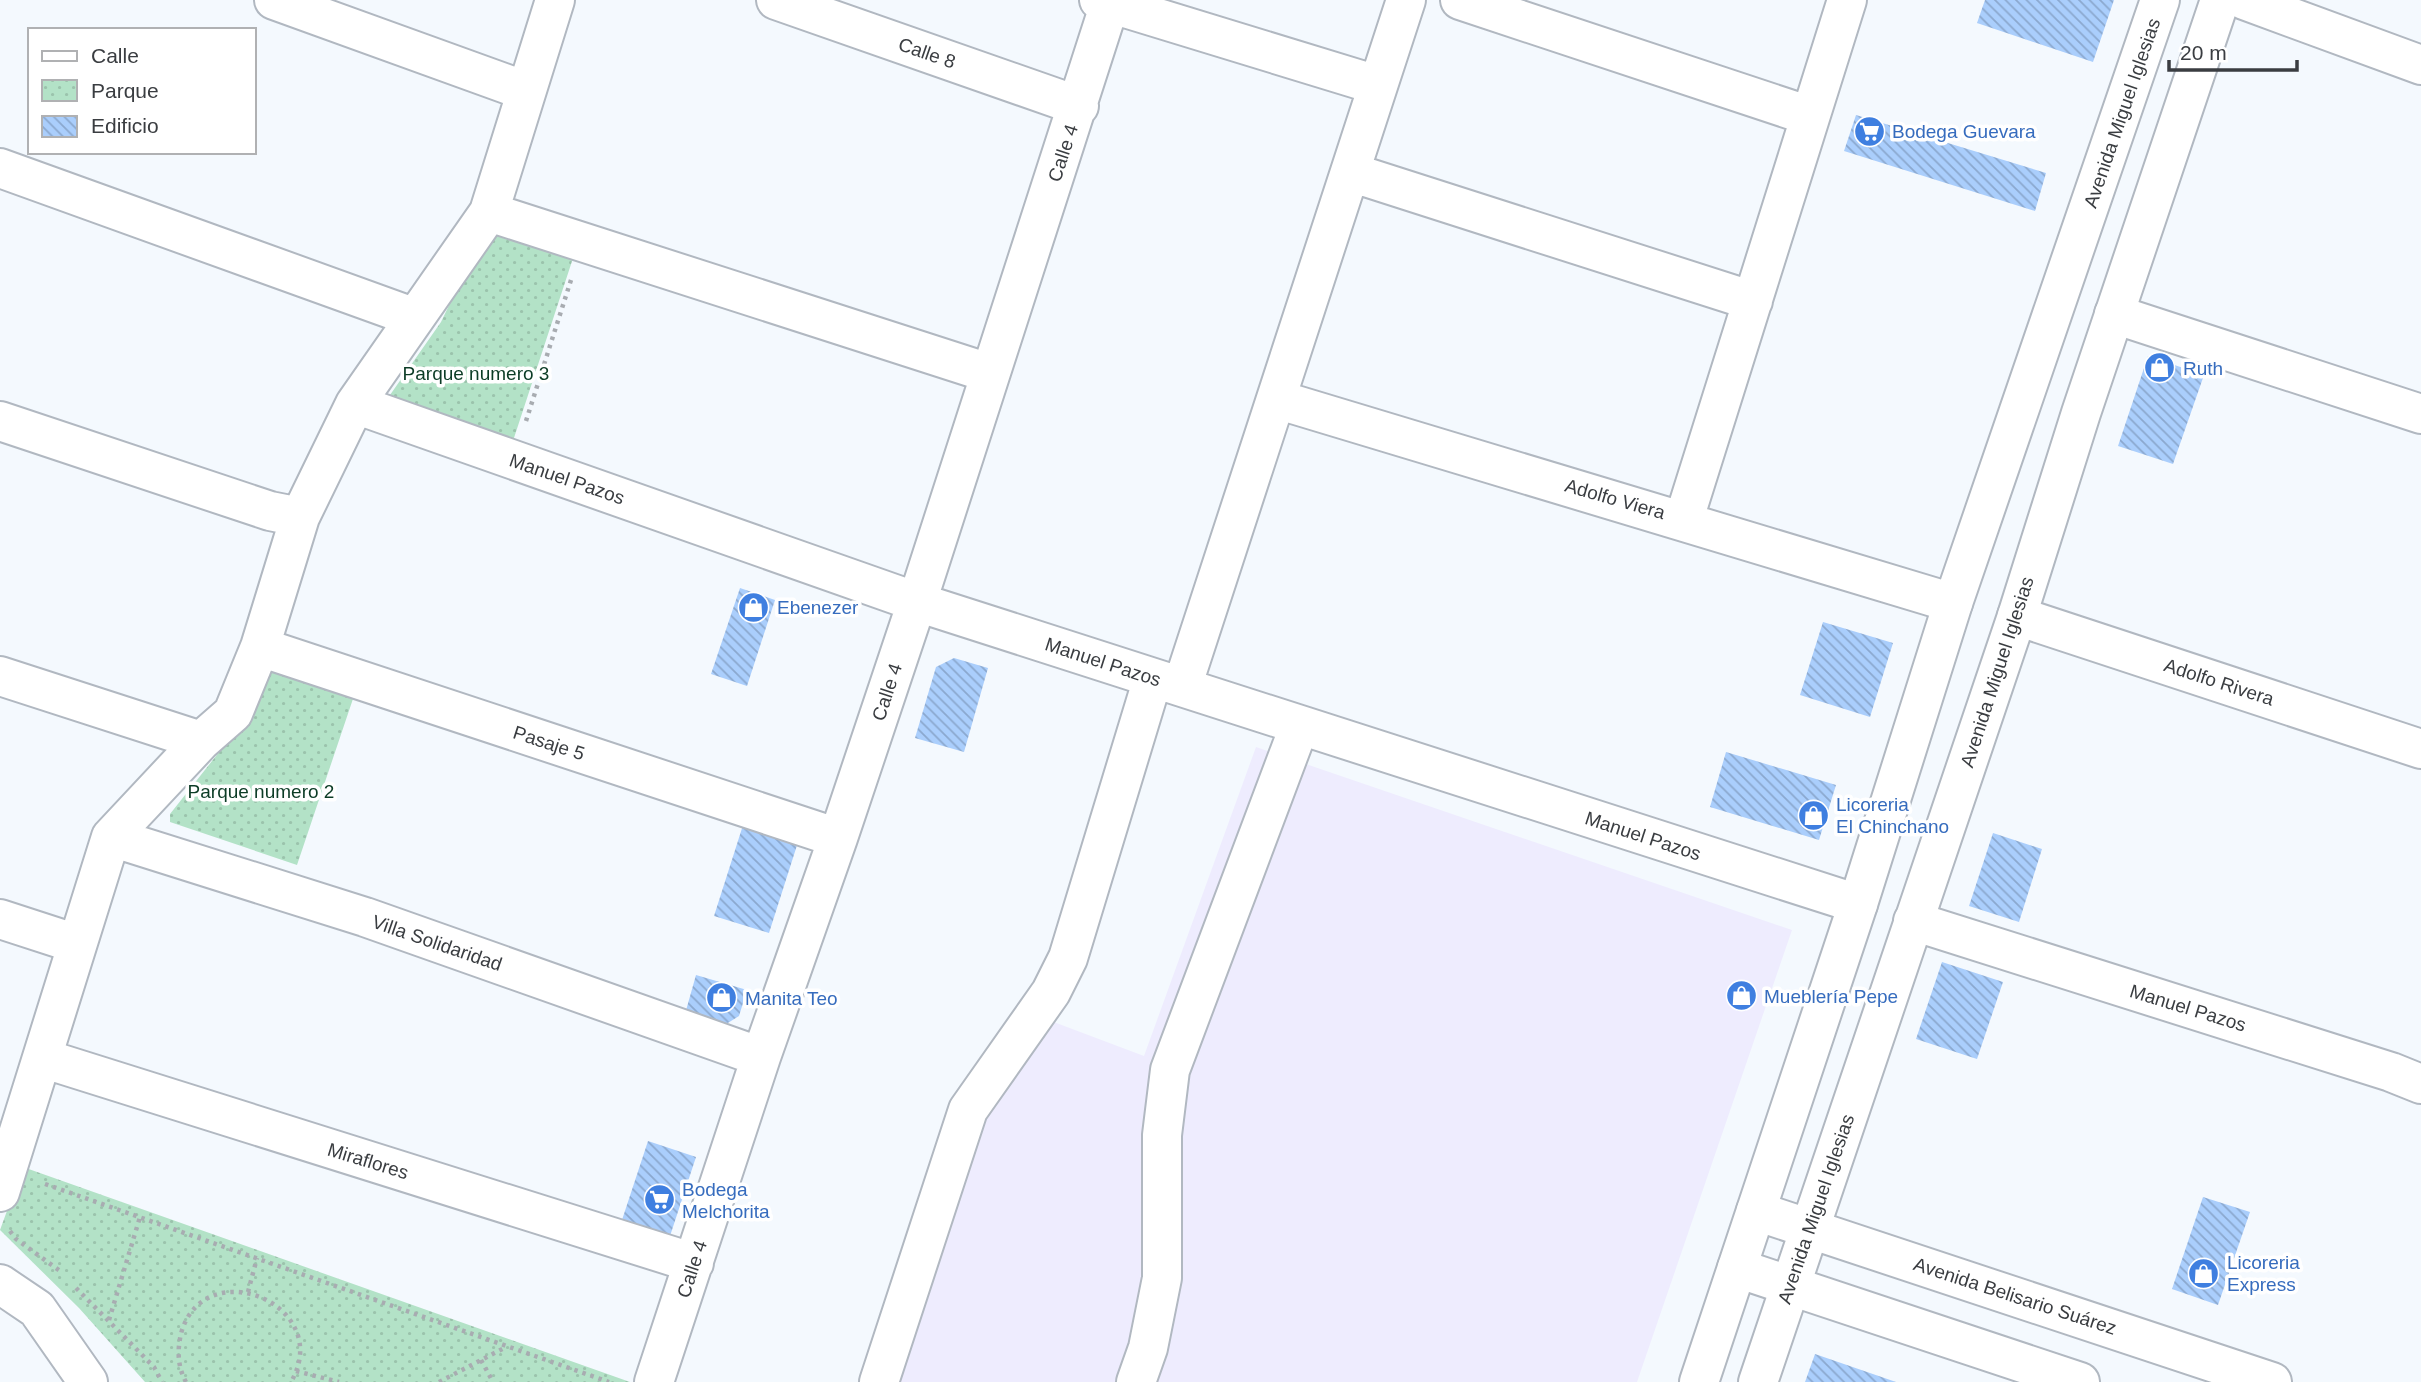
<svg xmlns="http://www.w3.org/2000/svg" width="2421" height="1382" font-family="Helvetica,sans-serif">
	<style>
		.commercial { fill: #eeecfe }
		.park { fill: url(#park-dots) }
		.building { fill: url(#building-back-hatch) }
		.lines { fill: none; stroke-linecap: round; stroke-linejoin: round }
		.minor-casing { stroke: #b1b8c1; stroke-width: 42 }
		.major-casing { stroke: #b1b8c1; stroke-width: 42 }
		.path { stroke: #a8acb1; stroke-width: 4.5; stroke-dasharray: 3.5 5; stroke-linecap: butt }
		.minor { stroke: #fff; stroke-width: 38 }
		.major { stroke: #fff; stroke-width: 38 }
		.labels { text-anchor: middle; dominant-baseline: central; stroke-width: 7; stroke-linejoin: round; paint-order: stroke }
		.street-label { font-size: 19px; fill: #3a3d41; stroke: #fff }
		.shop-label { font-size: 19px; fill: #366cbe; stroke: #fff; text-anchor: start }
		.park-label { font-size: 19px; fill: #0c3c26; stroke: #fff }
	</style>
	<defs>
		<pattern id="park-dots" width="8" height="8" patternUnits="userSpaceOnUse" patternTransform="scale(1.75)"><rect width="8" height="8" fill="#b3e2c7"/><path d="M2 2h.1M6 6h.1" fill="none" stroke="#9bc3ac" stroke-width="1.8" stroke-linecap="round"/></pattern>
		<pattern id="building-back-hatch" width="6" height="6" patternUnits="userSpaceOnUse" patternTransform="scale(1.75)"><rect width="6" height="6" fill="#aacefc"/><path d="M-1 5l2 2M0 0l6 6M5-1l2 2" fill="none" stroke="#8ba8ce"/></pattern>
	</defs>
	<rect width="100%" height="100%" fill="#f4f9fe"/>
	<path class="commercial" d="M1256,747L1792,930L1637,1382H892L963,1155L1043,1018L1144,1056Z"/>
	<path class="park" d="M491,218L577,246L511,447L383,405L441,322Z
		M269,656L358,684L297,865L170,822V814L235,732Z
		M23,1167L630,1382H145L79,1308L0,1230Z"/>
	<path class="building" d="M1985,0H2114L2093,62L1977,23Z
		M1856,115L2046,173L2035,211L1844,151Z
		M2148,356L2204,375L2173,464L2118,446Z
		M740,588L775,600L747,686L711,674Z
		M1823,622L1893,643L1870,717L1800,695Z
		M954,658L988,668L964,752L915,738L936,667Z
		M1726,752L1836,785L1819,840L1710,807Z
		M744,822L799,839L769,933L714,916Z
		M1993,833L2042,849L2019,922L1969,906Z
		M1942,962L2003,982L1977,1059L1916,1039Z
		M696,975L747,990L739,1016L723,1026L685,1014Z
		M648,1141L696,1157L669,1239L621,1223Z
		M2203,1197L2250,1212L2218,1305L2172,1289Z
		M1815,1354L1896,1382H1805Z"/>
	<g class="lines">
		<defs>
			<path id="minor" d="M274,0L526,91
				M776,0L1079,106
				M1099,0L1377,85
				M1460,0L1810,116
				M2244,0L2421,65
				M0,168L413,317
				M1350,172L1753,301
				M489,212L989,373
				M2114,314L2421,414
				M1276,399L1953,603
				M355,404L917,602L1858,904
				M0,421L270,511L300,517
				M1684,519L1847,0
				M2017,616L2421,749
				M260,647L838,838
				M0,676L201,741
				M1182,687L1406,0
				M111,837L365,917L761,1057
				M0,919L77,944
				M1913,921L2391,1072L2421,1084
				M42,1058L694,1263
				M0,1192L111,837L201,741L233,713L260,647L300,517L355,404L489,212L555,0
				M1756,1211L2272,1382
				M1737,1268L2080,1382
				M0,1284L37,1309L88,1382
				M654,1382L761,1057L838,838L917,602L1111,0
				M879,1382L968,1110L1051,992L1068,958L1153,678
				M1136,1382L1148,1348L1162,1278V1135L1170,1070L1299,727"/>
			<path id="major" d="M1699,1382L1858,904L1953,603L2160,0
				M1758,1382L2017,616L2081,413L2220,0"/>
		</defs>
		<use href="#minor" class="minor-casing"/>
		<use href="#major" class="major-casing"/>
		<path class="path" d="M526,421L571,280
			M45,1184L609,1382
			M10,1231L16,1239L60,1271
			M76,1288L154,1367L162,1382
			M248,1292L257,1258
			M109,1320L140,1217
			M481,1360L493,1382
			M296,1371L339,1382
			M186,1382C177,1366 177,1348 182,1330C208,1252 335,1306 291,1382
			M439,1382L506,1347"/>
		<use href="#minor" class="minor"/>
		<use href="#major" class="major"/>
	</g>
	<defs>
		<symbol id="supermarket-disc" viewBox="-11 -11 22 22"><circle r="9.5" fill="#3f7fe0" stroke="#fff"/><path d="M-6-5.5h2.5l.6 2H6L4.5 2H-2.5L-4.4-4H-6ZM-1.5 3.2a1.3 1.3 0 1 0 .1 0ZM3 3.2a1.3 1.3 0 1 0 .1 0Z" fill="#fff"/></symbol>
		<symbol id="shop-disc" viewBox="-11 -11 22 22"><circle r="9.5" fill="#3f7fe0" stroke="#fff"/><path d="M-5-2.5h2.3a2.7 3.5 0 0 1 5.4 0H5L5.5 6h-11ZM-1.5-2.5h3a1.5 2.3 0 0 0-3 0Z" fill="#fff"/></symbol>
	</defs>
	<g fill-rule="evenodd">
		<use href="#supermarket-disc" x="1852" y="114" width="35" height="35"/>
		<use href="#shop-disc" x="2142" y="350" width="35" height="35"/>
		<use href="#shop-disc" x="736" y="590" width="35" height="35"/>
		<use href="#shop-disc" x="1796" y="798" width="35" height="35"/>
		<use href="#shop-disc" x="1724" y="978" width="35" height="35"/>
		<use href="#shop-disc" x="704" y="980" width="35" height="35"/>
		<use href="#supermarket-disc" x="642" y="1182" width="35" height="35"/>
		<use href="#shop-disc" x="2186" y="1256" width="35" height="35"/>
	</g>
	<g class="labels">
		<g class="street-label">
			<text transform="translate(927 53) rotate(19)">Calle 8</text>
			<text transform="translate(2122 113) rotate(-71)">Avenida Miguel Iglesias</text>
			<text transform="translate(1063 153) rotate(-72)">Calle 4</text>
			<text transform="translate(567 479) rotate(19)">Manuel Pazos</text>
			<text transform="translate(1615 499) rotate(16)">Adolfo Viera</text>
			<text transform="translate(1103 662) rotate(18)">Manuel Pazos</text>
			<text transform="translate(1997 672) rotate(-72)">Avenida Miguel Iglesias</text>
			<text transform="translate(2219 682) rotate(18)">Adolfo Rivera</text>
			<text transform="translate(887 692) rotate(-72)">Calle 4</text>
			<text transform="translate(549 743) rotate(18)">Pasaje 5</text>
			<text transform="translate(1643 836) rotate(18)">Manuel Pazos</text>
			<text transform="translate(437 943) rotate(19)">Villa Solidaridad</text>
			<text transform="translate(2188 1008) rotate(17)">Manuel Pazos</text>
			<text transform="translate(368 1161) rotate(17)">Miraflores</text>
			<text transform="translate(1816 1209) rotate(-71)">Avenida Miguel Iglesias</text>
			<text transform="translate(692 1269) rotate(-72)">Calle 4</text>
			<text transform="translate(2015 1296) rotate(18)">Avenida Belisario Suárez</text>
		</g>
		<g class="shop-label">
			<text x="1892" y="131">Bodega Guevara</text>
			<text x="2183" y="368">Ruth</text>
			<text x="777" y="607">Ebenezer</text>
			<text x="1836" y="804">Licoreria<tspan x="1836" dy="22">El Chinchano</tspan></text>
			<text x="1764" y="996">Mueblería Pepe</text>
			<text x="745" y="998">Manita Teo</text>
			<text x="682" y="1189">Bodega<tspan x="682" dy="22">Melchorita</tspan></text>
			<text x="2227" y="1262">Licoreria<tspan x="2227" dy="22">Express</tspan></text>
		</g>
		<g class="park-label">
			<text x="476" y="373">Parque numero 3</text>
			<text x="261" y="791">Parque numero 2</text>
		</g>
	</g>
	<rect x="28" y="28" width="228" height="126" fill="#ffffff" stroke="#b0b1b3" stroke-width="2"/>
	<rect x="42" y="51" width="35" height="10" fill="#ffffff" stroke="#b0b1b3" stroke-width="2"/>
	<text x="91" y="63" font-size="21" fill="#3a3d41">Calle</text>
	<rect x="42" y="80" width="35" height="21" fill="url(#park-dots)" stroke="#b0b1b3" stroke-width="2"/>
	<text x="91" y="98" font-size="21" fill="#3a3d41">Parque</text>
	<rect x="42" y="116" width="35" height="21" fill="url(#building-back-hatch)" stroke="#b0b1b3" stroke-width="2"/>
	<text x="91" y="133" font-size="21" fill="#3a3d41">Edificio</text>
	<path d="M2169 60v10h128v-10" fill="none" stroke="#3a3d41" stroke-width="3.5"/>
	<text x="2180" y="60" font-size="21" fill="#3a3d41" stroke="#ffffff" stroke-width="5" paint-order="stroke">20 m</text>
</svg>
